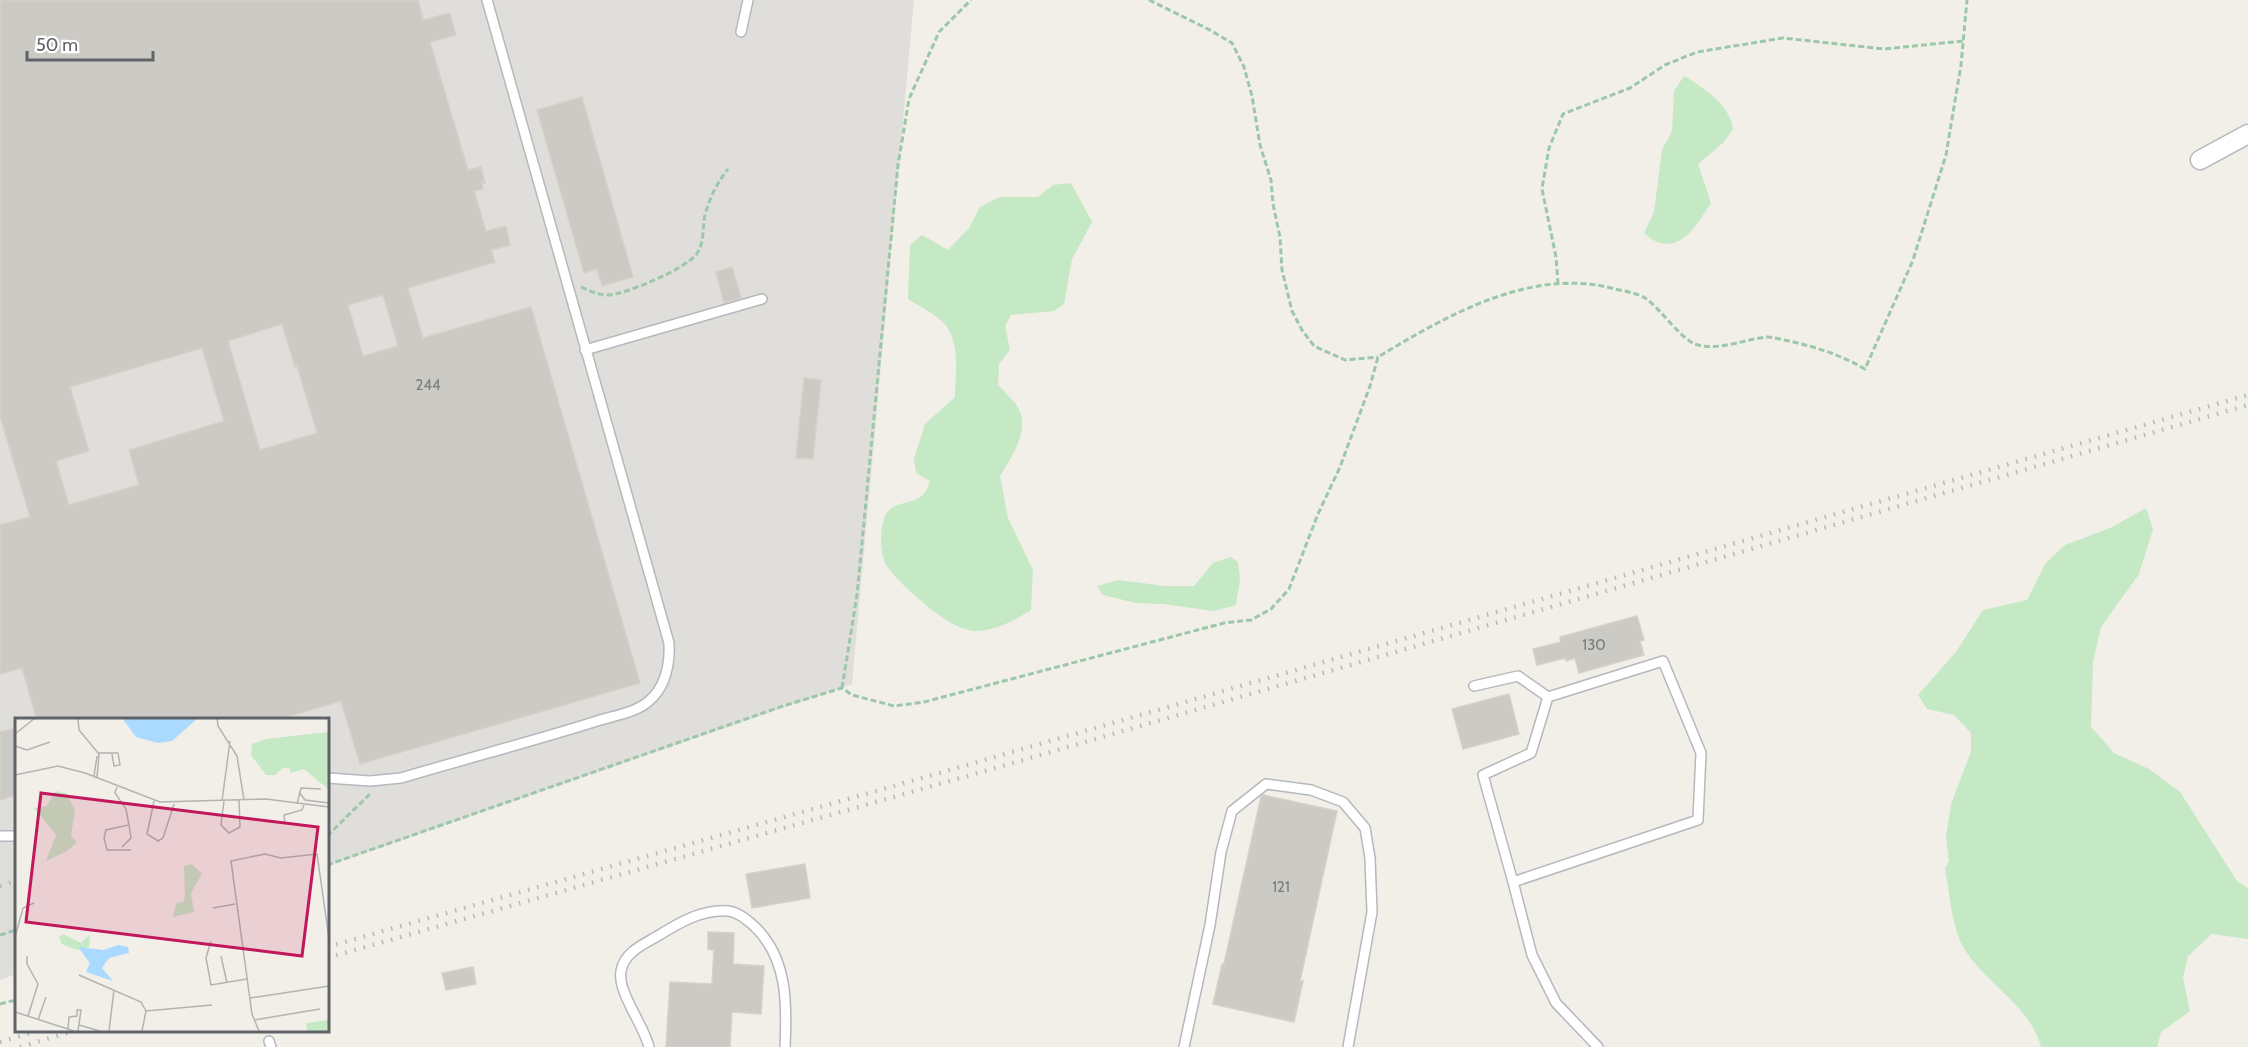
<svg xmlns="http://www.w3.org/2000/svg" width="2248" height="1047" font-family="Cabin,sans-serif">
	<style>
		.industrial { fill: #e0deda }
		.green { fill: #c5e8c5 }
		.building { fill: #cccac5; stroke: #d6d1c6; stroke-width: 1.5; fill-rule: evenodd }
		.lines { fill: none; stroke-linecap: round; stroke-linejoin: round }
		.service-casing { stroke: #b5b8bc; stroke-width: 12 }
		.minor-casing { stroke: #b5b8bc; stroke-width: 21 }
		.path { stroke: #9cc7a9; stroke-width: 3; stroke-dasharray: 6 3; stroke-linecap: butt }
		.service { stroke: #fff; stroke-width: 9 }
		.minor { stroke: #fff; stroke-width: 18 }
		.rail { stroke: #b6b7b8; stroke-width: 4.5; stroke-dasharray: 1.5 8; stroke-linecap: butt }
		.labels { text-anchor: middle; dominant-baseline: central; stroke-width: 4.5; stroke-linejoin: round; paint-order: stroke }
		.number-label { font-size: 15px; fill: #7a7d7f }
		.inset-road { fill: none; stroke: #b3b3b1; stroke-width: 1.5 }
		.view { fill: #c2185b; fill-opacity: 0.15; stroke: #c2185b; stroke-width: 3 }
		.inset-edge { fill: none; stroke: #5f6368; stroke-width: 3 }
	</style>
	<rect width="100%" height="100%" fill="#f1efe8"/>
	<path class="industrial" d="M0,0H914L852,684L327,866V720H16V974L0,980Z"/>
	<path class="green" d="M1684,76C1704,88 1730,105 1733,129L1724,142L1698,164L1711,203C1700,219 1685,249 1661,243C1655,242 1649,237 1644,233L1654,212L1662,150L1672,131L1674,91Z
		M1071,183L1092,222L1072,259L1064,304L1054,311L1011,315L1005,326L1010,350L999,364L998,385C1004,392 1012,398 1017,406C1032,429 1011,457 1000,476L1008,518L1033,570L1031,610C1014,620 997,631 976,631C968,631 953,625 946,620C932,611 888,575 884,560C880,547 880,531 884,519C892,494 923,512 930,481L916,473L914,459L925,424L955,397C955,374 961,342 944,323C935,314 919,306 908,299L910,245L922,235L948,250L969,228L980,207L1000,197H1038L1053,185Z
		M2146,508L2153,529L2139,574L2101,627L2093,662L2091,727L2114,753L2149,769L2180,792L2237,881L2248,888V939L2212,934L2188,956L2183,978L2190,1011L2161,1032L2157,1047H2041C2030,1005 1987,985 1965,950C1951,927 1950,894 1945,869L1949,861L1946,837L1951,804L1971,752V733L1954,715L1927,709L1918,695L1956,652L1983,610L2027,600L2045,564L2065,545L2110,528Z
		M1231,557L1238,562L1240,579L1236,605L1214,611L1163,604L1136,603L1103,595L1097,586L1118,580L1165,586H1194L1213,563Z"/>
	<path class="building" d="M0,0H418L423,20L450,13L456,35L430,42L468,170L481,167L485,183H482L483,189L474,191L486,231L506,226L510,245L491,250L495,262L408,288L423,338L531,307L640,683L360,764L341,701L276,720H37L22,668L0,674V525L30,517L0,416ZM383,295L398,346L363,356L348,305ZM282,324L295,367L297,366L317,433L260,450L228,341ZM202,348L224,421L129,450L139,485L69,505L56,461L89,451L70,387Z
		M582,97L633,277L602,286L597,269L584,273L537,110Z
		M732,267L741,298L724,303L716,272Z
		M804,378L821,380L813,459L796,458Z
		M1637,616L1644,640L1640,641L1644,655L1579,673L1575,658L1566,661L1565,658L1537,665L1533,649L1561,642L1560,637Z
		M1509,694L1519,734L1463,749L1452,709Z
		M16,728V795L0,800V732Z
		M1263,795L1337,811L1300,981H1303L1294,1022L1213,1004L1222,964H1224L1261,797Z
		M805,864L810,898L752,908L746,874Z
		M708,932L734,933L733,964L764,966L761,1014L732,1012L730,1047H666L670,982L712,984L714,950L708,949Z
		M473,967L476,984L446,990L442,973Z"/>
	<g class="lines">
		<defs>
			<path id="service" d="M741,32L748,0
				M585,350L762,299
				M1474,686L1518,676L1548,697L1663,661L1701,753L1698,820L1513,882L1532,955L1556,1003L1598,1047
				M327,778L370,781L401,778C465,759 530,742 594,722C611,716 636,713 649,701C666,686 670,664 669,643L487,0
				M0,836H16
				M1513,882L1483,775L1531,753L1548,697
				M269,1041L271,1047
				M649,1047C644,1025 617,992 621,971C624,953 642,945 656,937C677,924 701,909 728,911C738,912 747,920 755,927C788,959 787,1005 785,1047
				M1184,1047L1210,925L1221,852L1232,811L1266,784L1311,790L1343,802L1365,828L1370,858L1372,912L1348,1047"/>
			<path id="minor" d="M2200,160L2248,134"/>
		</defs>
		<use href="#service" class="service-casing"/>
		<use href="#minor" class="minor-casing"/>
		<path class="path" d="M1149,0L1208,29L1232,43L1244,67L1252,96L1260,145L1271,180L1273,204L1280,237L1282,270L1292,311L1302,330L1314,346L1345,360L1378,357
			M1558,284L1556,257L1542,189L1549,148L1563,114L1630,88L1665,65L1697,52L1783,38L1884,49L1963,41
			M581,287C590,291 598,295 608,295C627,294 684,269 696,255C705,243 702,228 705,215C710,197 717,183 728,169
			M842,688L857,595L898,165L909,99L939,32L971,0
			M327,836L371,793
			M327,865L783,706L842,688L852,695L894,706L924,702L1224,623L1251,620L1271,609L1289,589L1318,514L1340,467L1370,386L1378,357C1446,316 1532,266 1615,289C1624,291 1637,293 1645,298C1659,307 1681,339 1695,344C1716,352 1746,339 1767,337C1774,337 1782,340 1789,341C1816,347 1841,355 1865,369L1913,260L1946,155L1961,65L1967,0
			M0,935L16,930
			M0,1004L16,1000"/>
		<use href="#service" class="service"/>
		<use href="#minor" class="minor"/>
		<path class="rail" d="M0,886L16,881
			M327,947L943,772L2248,395
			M327,958L978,773L2248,405
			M0,1042L40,1030
			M20,1047L77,1030"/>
	</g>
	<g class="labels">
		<g class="number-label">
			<text x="428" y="385">244</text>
			<text x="1594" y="645">130</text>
			<text x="1281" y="887">121</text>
		</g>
	</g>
	<g transform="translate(15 718)">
		<rect width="314" height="314" fill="#f1efe8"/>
		<path d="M313,14V71L289,51L276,55L274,50H268L260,57H251L236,37L237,26L251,21ZM40,73L51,75L60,92L56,118L62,124L52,133L31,143L41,117L19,90L32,88ZM177,146L187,156L176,175L179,194L158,199L161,185L168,184L170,178L169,148ZM48,216L66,225L75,216L74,229L62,232L47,226L44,219ZM313,302V313H292L291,305Z" fill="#c5e8c5"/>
		<path d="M107,0H183L157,23L143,25L121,19ZM103,227L113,229L114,235L94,240L87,250L98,263L71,254L75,245L63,229L89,232Z" fill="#aadaff"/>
		<path class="inset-road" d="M202,0L203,8L222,38L229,82M63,1L64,12L84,36L82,59M0,16L20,0M0,28L12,32L35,24M84,35H103L105,47L99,48L97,36M0,57L43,48L70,55L145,84L251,81L314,89M79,58L82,38M102,69L100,75L111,91L114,107L91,112L89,120L92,132H116M284,74L290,82L314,85M139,83L132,116L143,123L148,120L159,86M207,83L215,23M209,83L206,107L214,115L225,109L224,82M282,86L286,70L306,71M270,106L269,97L287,92L289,87M107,129L116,120L114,107M198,190L220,186M0,219L8,190L19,185M196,223L191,240L196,267L232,261M12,238V246L23,266L13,298M206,238L212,265M64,257L126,284L131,293L127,313M235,280L314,268M131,293L197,287M0,294L59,313M23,302L31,279M239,302L305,291M64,307L85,313M53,311L54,299L62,298V292H66L63,313M94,313L99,272M244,313L237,296L216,143L250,136L266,140L302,136L314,220"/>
		<path class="view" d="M26,75L303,109L287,238L11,204Z"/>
		<rect width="314" height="314" class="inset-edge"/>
	</g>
	<path d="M27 51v9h126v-9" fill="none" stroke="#5f6368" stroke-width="3"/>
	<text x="36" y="51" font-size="18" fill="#5f6368" stroke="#ffffff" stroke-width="4.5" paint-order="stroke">50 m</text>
</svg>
